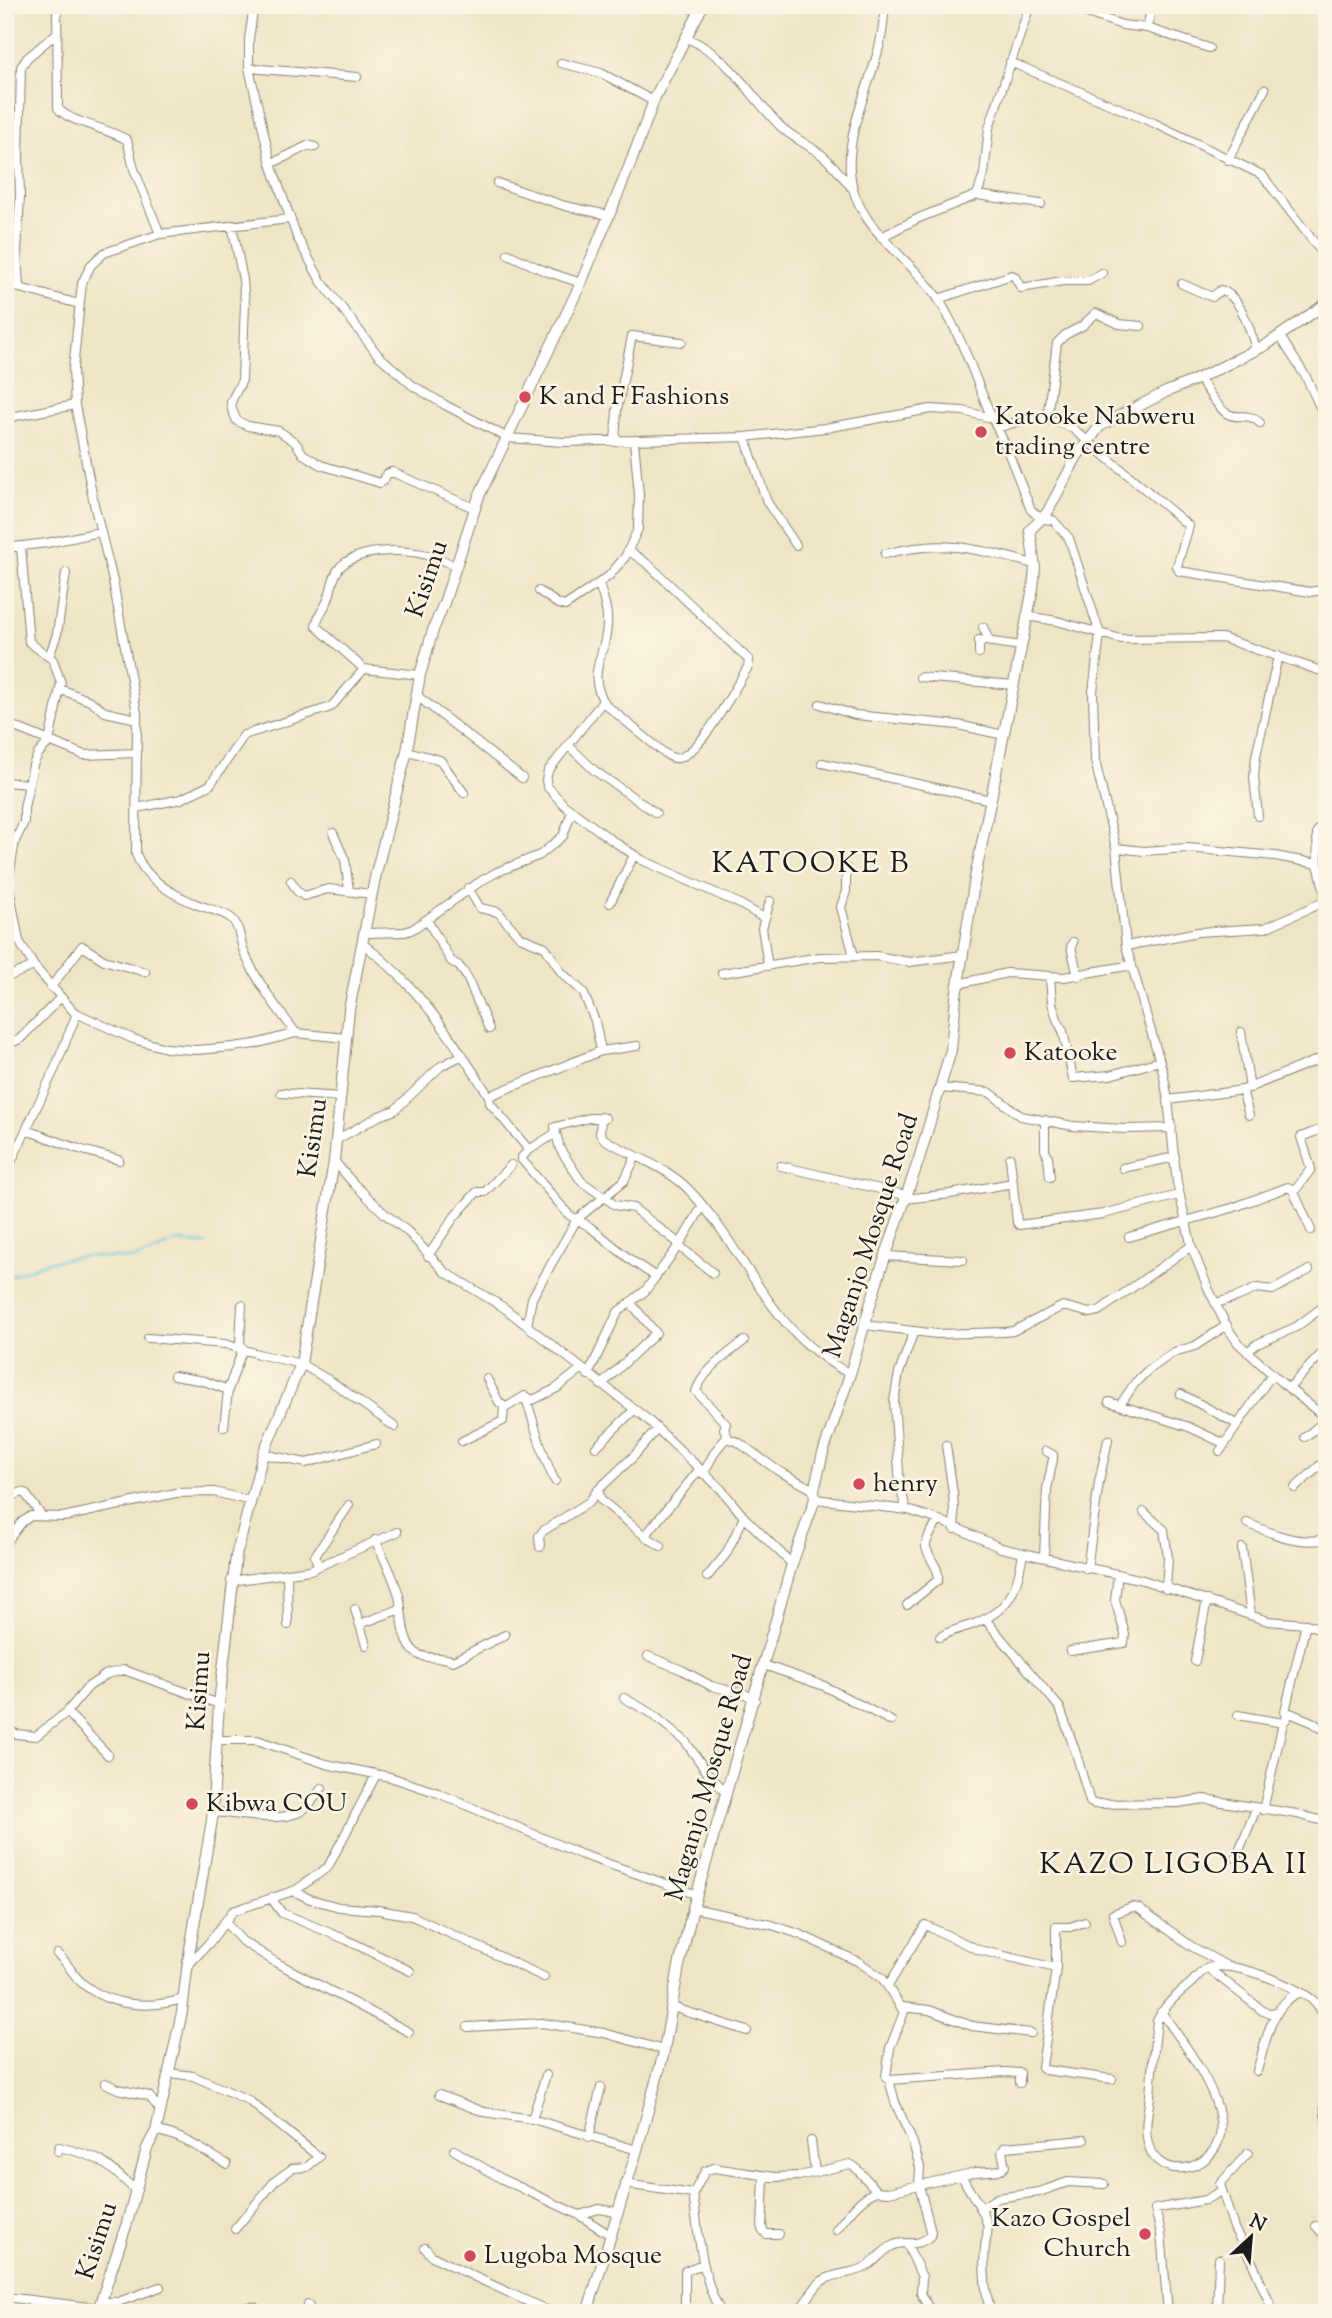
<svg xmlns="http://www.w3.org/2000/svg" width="1332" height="2318" font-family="'Sorts Mill Goudy',serif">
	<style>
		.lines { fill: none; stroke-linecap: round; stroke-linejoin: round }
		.stream { stroke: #5dc5da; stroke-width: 2 }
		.minor-casing { stroke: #868071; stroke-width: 10 }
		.tertiary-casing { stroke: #868071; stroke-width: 12 }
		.minor { stroke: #fff; stroke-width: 8 }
		.tertiary { stroke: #fff; stroke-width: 10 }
		.poi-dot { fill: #d1495b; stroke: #fcf5e5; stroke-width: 2.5 }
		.labels { text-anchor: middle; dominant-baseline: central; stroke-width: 5; stroke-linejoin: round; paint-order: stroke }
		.poi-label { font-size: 26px; fill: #1c1c1c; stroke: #fcf5e5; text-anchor: start }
		.street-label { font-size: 26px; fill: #1c1c1c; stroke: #fcf5e5 }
		.quarter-label { font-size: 30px; letter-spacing: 2px; fill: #1c1c1c; stroke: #fcf5e5 }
	</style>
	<rect width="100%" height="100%" fill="#fcf5e5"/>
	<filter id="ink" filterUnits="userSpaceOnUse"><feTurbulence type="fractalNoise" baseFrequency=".0143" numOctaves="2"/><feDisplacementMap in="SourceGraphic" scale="14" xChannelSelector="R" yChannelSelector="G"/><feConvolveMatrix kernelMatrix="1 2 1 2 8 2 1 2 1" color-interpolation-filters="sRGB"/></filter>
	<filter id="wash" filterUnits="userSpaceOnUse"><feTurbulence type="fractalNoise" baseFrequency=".00686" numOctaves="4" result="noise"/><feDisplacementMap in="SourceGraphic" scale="28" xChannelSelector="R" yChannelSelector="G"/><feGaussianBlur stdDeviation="1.57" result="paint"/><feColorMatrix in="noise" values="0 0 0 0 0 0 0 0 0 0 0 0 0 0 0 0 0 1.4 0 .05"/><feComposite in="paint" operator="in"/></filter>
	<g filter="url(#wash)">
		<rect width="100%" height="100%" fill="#efe5c6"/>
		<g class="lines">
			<path class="stream" d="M5,1278L47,1262L84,1256L133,1259L156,1251L174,1242L207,1244"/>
		</g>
	</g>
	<g filter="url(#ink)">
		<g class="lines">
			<defs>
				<path id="minor" d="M57,5L58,108C67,122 109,128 127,140L134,169L160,234
					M254,5L249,39V68L271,164L297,237L321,281L378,355L412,385L445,405L508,438L563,442L745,437L825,428L931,409L963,411L992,418L1004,442L1031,510L1042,519L1053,520L1069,538L1100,634L1093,692L1095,761L1116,848L1126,946L1163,1072L1168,1100L1177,1183L1192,1248L1208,1288L1227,1327L1238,1343L1281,1382L1327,1419
					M685,5L700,13
					M884,5C886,63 846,114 850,172C855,232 914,257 942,305C963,340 976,381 992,418
					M1064,5L1122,25L1147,28L1209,48
					M1147,28L1152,5
					M687,38C732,58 748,94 781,127C793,138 809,145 822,155C833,164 842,176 851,187
					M1010,62L1154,123L1262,175L1327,259
					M561,63L601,73L653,101
					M249,68L357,77
					M1228,160L1265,89
					M271,164L309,145L315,147
					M497,183L565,206L608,215
					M977,195L984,174L989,128L1030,5
					M289,219L160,234L104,253L91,265L82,283L73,369L75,405L94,504L113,581L137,713L136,854C146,881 175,896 201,906C210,909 223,912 231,918C240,925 240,942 244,952C257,982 276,1007 296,1033
					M232,225L243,280L245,304L242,380L231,402L232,410L237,421L248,426L279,431L295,442L303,454L321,465L380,483L383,481L387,474L392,472L474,508
					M881,237L919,218L977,195L1041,204
					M508,254L545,271L581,283
					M5,284L79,304
					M1182,284L1212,297L1221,290C1242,297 1249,330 1257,350
					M19,288L17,252L20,196L19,157L21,67L27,58L57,33
					M938,299L1012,275L1015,277L1021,288L1063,281H1088L1102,273
					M1279,335L1306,377L1327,422
					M1199,378C1205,387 1219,410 1228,414C1240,420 1247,411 1260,423
					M5,418L75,405
					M1047,418L1057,343L1065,335L1082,326L1096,313L1119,324L1141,326
					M997,428C1027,418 1042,413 1072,428L1189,526L1177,566L1179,571L1310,592L1327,589
					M745,437L767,502L796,545
					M615,442L617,410L632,336L682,342
					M21,547L29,642L53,660L61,683L49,742L38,754L33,765L24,808V822L15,841L8,882L19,941L34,966L74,1012L133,1039L166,1048L196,1050L233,1047L255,1044L296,1033L346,1038
					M5,548L47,543L100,532
					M885,554C944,538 977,549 1034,564
					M599,584C603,597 608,610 607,623C607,656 584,672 606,705L663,752C667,755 672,759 678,758C702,753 735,687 748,667L749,660L649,565L628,550
					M539,591L558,604L565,606L609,576L625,557L638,529L639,495L634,441
					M1026,616L1057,621L1121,639L1222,638L1327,673
					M983,627L989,640
					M979,653V640L1021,646
					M49,657L57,634L66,573
					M364,669L316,626C317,617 323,610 327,602C332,591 332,575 341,566C365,544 430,548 455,567
					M920,677L1014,685
					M60,689L90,701L105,712L137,719
					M416,695L522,778
					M603,701L548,771L546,780L547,786L564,805L613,841L642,860L738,903L764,918
					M820,704L855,715L958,725L1004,735
					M5,723L84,755L137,753
					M569,746L595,771L656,813
					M407,751L440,760L464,793
					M822,763L991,800
					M5,782L28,784
					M137,808L181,799L210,785L244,735L331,707L364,669L420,675
					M1258,816L1254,777L1256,756L1278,656
					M333,833L345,860L349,890
					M1116,848L1144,851L1188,848L1275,856L1318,864L1327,901
					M1318,864L1317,832L1320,828H1327
					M846,868V891L841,907L854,956
					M291,881L297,891L304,896L328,889L372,894
					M468,888L480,908L498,912L520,937L545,947L562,973L583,992L595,1021L601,1051
					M610,903L634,855
					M427,920L451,961L459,966L467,977L489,1029
					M365,933L405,932L413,929L481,881L497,872L540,855L563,836L572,811
					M5,941L18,937
					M1073,942L1071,947L1078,976
					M362,943C419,986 451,1037 489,1096L601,1051L637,1046
					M1126,946L1198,932L1265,928L1326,901
					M768,966L762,928L770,901
					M722,973L820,957L876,956L909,962L963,955
					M1050,976L1052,1003L1057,1019L1063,1031L1073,1078L1110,1075L1160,1061
					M5,978L34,966
					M958,984L1007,973L1064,977L1132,965
					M51,987L82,946L104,960L145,972
					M1241,1032L1250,1088
					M5,1045L20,1039L60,998
					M940,1088L989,1092L1021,1116L1073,1126L1125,1129L1172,1128
					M1242,1090L1249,1115
					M281,1093L341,1097
					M489,1096L490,1103L529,1150
					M1168,1100L1243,1090L1327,1056
					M601,1117L600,1134L604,1139C632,1156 668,1167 690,1191C751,1256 765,1329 850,1374
					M605,1118H589L555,1127L556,1133L529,1150L522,1157V1160L569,1215L590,1227L632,1261L656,1277
					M1045,1120V1150L1048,1157L1050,1177
					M26,1130L79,1149L119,1160
					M556,1133L560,1149L581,1181L615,1205L633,1208L680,1244
					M336,1140L379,1116L395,1110L441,1066L463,1055
					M1010,1158L1017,1222L1019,1225L1103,1214L1179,1195
					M334,1161L354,1184L384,1213L408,1232L445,1272L503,1307L647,1419L720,1488L744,1517L792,1564
					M781,1166L905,1195
					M1123,1168L1175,1157
					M5,1175L56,1066L77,1013
					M1326,1191H1327
					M1294,1192L1311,1169L1301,1137L1327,1127
					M904,1199L950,1194L1013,1183
					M1129,1237L1232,1208L1288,1187L1293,1190L1311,1230
					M679,1246L713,1273
					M428,1256L455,1216L477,1192H485L511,1165
					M885,1256L963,1260
					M1216,1303L1237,1297L1257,1288L1273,1290L1309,1270
					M865,1325L937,1334L1004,1332L1013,1331L1063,1306L1090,1313L1099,1311L1191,1246
					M527,1326L532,1298L577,1219L624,1181L636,1156
					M148,1338L225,1344L258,1354L301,1364L332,1382L395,1427
					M1247,1352L1257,1344L1296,1327L1327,1304
					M588,1375L618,1312L645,1291L680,1244L702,1207
					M174,1376L204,1381L228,1390
					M601,1385L656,1333L630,1302
					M1289,1388L1327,1348
					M1181,1394L1237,1424
					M525,1396C535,1424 541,1454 555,1481
					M1109,1402L1189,1427L1225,1444
					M1120,1405L1135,1383L1147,1371L1174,1352L1195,1346L1227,1325
					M505,1408L525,1396L533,1400L557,1388L581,1369
					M224,1427L228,1390L243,1348L240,1344L242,1305
					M1305,1437L1327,1419
					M729,1439L724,1429L726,1424L696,1391C704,1369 727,1355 744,1341
					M462,1441L503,1421L504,1406L499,1402L487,1379
					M946,1445L953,1493L955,1529
					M596,1447L634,1410
					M1220,1451L1272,1374
					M263,1454L306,1463L376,1444
					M703,1474L716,1450L726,1438L738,1442L777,1470L814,1490
					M1295,1488L1327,1459
					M5,1489L13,1496L22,1492L25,1493L41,1515
					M598,1490L601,1500L645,1536
					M815,1499L908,1510L939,1520L1001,1548L1143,1580L1268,1621L1306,1624L1327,1631
					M906,1509L900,1486L894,1401L899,1373L914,1331
					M1144,1512L1164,1530L1168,1558L1166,1589
					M1247,1523C1272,1534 1299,1545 1327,1539
					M375,1540C384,1558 394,1577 399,1596C403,1613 401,1642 416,1653C426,1661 442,1655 453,1661L505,1635
					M5,1544L22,1522L31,1516L63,1517L176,1493L214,1492L251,1501
					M661,1546L645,1536L699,1470
					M540,1547L539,1536L543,1531L589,1502L598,1490L634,1456L657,1429
					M1242,1548L1251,1615
					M1044,1556L1047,1489L1053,1459V1455L1046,1451
					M318,1566L315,1556L349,1505
					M1087,1569L1099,1482L1108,1440
					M287,1575L288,1625
					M707,1577L726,1554L744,1517
					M231,1581L310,1570L397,1532
					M907,1605L938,1580C940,1567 929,1560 926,1547C925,1539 935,1527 939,1520
					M355,1609L366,1645
					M985,1619L1060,1708L1076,1753L1090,1802L1094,1804L1178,1803L1204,1799L1297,1814L1327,1822
					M360,1624L400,1609
					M940,1637C951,1630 960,1629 971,1625C1010,1611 1017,1590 1023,1553
					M1070,1651L1124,1643L1125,1634L1115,1600L1118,1574
					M648,1656L682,1670L711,1686L745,1694L755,1700
					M1195,1661L1207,1600
					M764,1665L824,1686L891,1721
					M624,1698L651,1713L685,1741L707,1772L727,1794
					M1285,1711L1312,1722L1327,1732
					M67,1712L108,1755
					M1238,1715L1283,1723
					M5,1728L16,1734L36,1736L67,1712L88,1687L107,1674L124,1670L219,1704
					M217,1740H257L326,1764L390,1777L438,1793L580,1854L692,1893
					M1263,1810L1283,1723L1287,1718L1285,1711L1306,1624
					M213,1819L215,1812C237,1814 286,1824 304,1809C311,1804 316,1795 322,1788
					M1236,1858L1256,1809
					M293,1891L310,1899L339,1907L379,1910L412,1916L544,1977
					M271,1898L282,1913L347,1940L410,1971
					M693,1908L772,1925L799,1934L859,1962L882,1978L904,2012L890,2048L886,2077L889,2080L895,2102L913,2143L920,2167L919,2185L931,2231L930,2236C917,2248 907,2240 894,2245C882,2250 876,2262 864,2268C851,2274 834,2273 822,2281C809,2291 808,2305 793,2313
					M225,1922L242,1941L277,1963L409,2032
					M1085,1922L1070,1927H1056V1968L1042,2067L1045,2070L1112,2079
					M1122,1942L1113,1914L1132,1907L1138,1908L1191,1946L1227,1966
					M57,1954C68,1962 72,1974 81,1982C108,2006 147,2009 179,2000L182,2002
					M1208,1968L1263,2011L1270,2013L1276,2012
					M188,1969L191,1962L209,1943L233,1911L296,1890L328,1867L376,1775
					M888,1986L925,1925L979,1950L1056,1968
					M672,2007L747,2031
					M903,2007L929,2010L972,2026L1031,2033
					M1161,2012C1182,2040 1226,2098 1220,2135C1213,2172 1157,2183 1148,2143C1144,2128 1148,2111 1150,2096C1152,2071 1154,2046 1157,2021C1166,2003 1177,1995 1192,1982C1197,1977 1201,1971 1208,1968C1232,1960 1295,1985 1314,2001C1320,2006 1324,2017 1327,2024
					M468,2027L542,2023L604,2033L664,2050
					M1257,2071C1266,2042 1270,2005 1300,1992
					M169,2073L193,2076L248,2100L319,2157L307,2167L293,2168L275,2181L235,2229
					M889,2080L1005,2072L1020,2073V2083
					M105,2083L118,2089L149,2096L160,2110
					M439,2095L484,2112L532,2119L637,2150
					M1324,2104L1327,2126
					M532,2119L546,2075
					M156,2131C183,2135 203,2151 227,2164
					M589,2137L601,2087
					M811,2141L815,2172
					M454,2150L502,2179L579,2215L610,2235
					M58,2151L59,2147C102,2157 105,2162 136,2191
					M1248,2153L1220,2184L1234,2228L1252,2262L1274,2313
					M962,2176C969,2193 983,2206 987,2224C989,2232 986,2239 985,2246C983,2267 985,2293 991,2313
					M764,2177L762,2229L766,2234H779
					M625,2184L693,2194L705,2171L714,2168L775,2177L799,2176L850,2164L855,2167L877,2191L889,2192L976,2172L1001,2170L1005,2166L1002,2152L1005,2147L1084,2140
					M693,2194C698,2229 702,2284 722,2313
					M981,2208L997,2198L1039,2192L1068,2182L1104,2184
					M579,2215L599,2209L617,2212
					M1316,2226L1327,2238
					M836,2230C848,2215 859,2198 877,2191
					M907,2244L922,2277L921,2293L929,2309
					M425,2248L432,2256L473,2276L553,2313
					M5,2297L98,2308
					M100,2302H118L160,2287
					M308,2305L312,2313
					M237,2313C244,2306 255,2303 261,2313
					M685,2313V2271L703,2264
					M1168,2313L1161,2233L1155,2209L1205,2200L1221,2191
					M1217,2313L1219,2259"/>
				<path id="tertiary" d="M97,2313L127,2223L147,2148L156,2131L182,2012L188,1961L212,1820L219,1704L236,1556L263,1454L301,1364L334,1161L349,1010L376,873L407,751L420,675L433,630L444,603L479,496L581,283L629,167L656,95L703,5
					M587,2313L637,2150L663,2056L679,1966L693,1908L792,1564L815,1499L814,1490L823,1453L850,1374L880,1272L919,1159L951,1050L956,997L975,878L1033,588L1035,568L1030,530L1047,513L1077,456L1100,426L1166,392L1195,380L1266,345L1327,303"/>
			</defs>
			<use href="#minor" class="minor-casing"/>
			<use href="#tertiary" class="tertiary-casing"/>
			<use href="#minor" class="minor"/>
			<use href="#tertiary" class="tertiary"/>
		</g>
	</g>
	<g class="poi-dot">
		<circle cx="525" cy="397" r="7"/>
		<circle cx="981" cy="432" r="7"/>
		<circle cx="1010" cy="1053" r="7"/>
		<circle cx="859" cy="1484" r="7"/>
		<circle cx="192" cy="1804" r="7"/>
		<circle cx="1145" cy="2234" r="7"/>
		<circle cx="470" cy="2256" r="7"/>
	</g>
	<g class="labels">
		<g class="poi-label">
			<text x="539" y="397">K and F Fashions</text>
			<text x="995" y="417">Katooke Nabweru<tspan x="995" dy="30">trading centre</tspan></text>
			<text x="1024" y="1053">Katooke</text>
			<text x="873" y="1484">henry</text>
			<text x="206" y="1804">Kibwa COU</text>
			<text x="1131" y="2219" text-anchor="end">Kazo Gospel<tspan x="1131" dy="30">Church</tspan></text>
			<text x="484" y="2256">Lugoba Mosque</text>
		</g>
		<g class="street-label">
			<text transform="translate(428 579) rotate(-71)">Kisimu</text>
			<text transform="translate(314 1138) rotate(-82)">Kisimu</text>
			<text transform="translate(872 1236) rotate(-72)">Maganjo Mosque Road</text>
			<text transform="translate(200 1691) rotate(-86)">Kisimu</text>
			<text transform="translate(710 1778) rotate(-74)">Maganjo Mosque Road</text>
			<text transform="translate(98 2241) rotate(-72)">Kisimu</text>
		</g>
		<g class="quarter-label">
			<text x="811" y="864">KATOOKE B</text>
			<text x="1174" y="1865">KAZO LIGOBA II</text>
		</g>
	</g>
	<rect width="1332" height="2318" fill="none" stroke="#fcf5e5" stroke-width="28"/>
	<g transform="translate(1251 2237) rotate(26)" stroke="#fcf5e5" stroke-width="5" paint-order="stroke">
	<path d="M0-5L12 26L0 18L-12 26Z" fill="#1c1c1c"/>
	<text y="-10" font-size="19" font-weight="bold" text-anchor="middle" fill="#1c1c1c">N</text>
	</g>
</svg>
